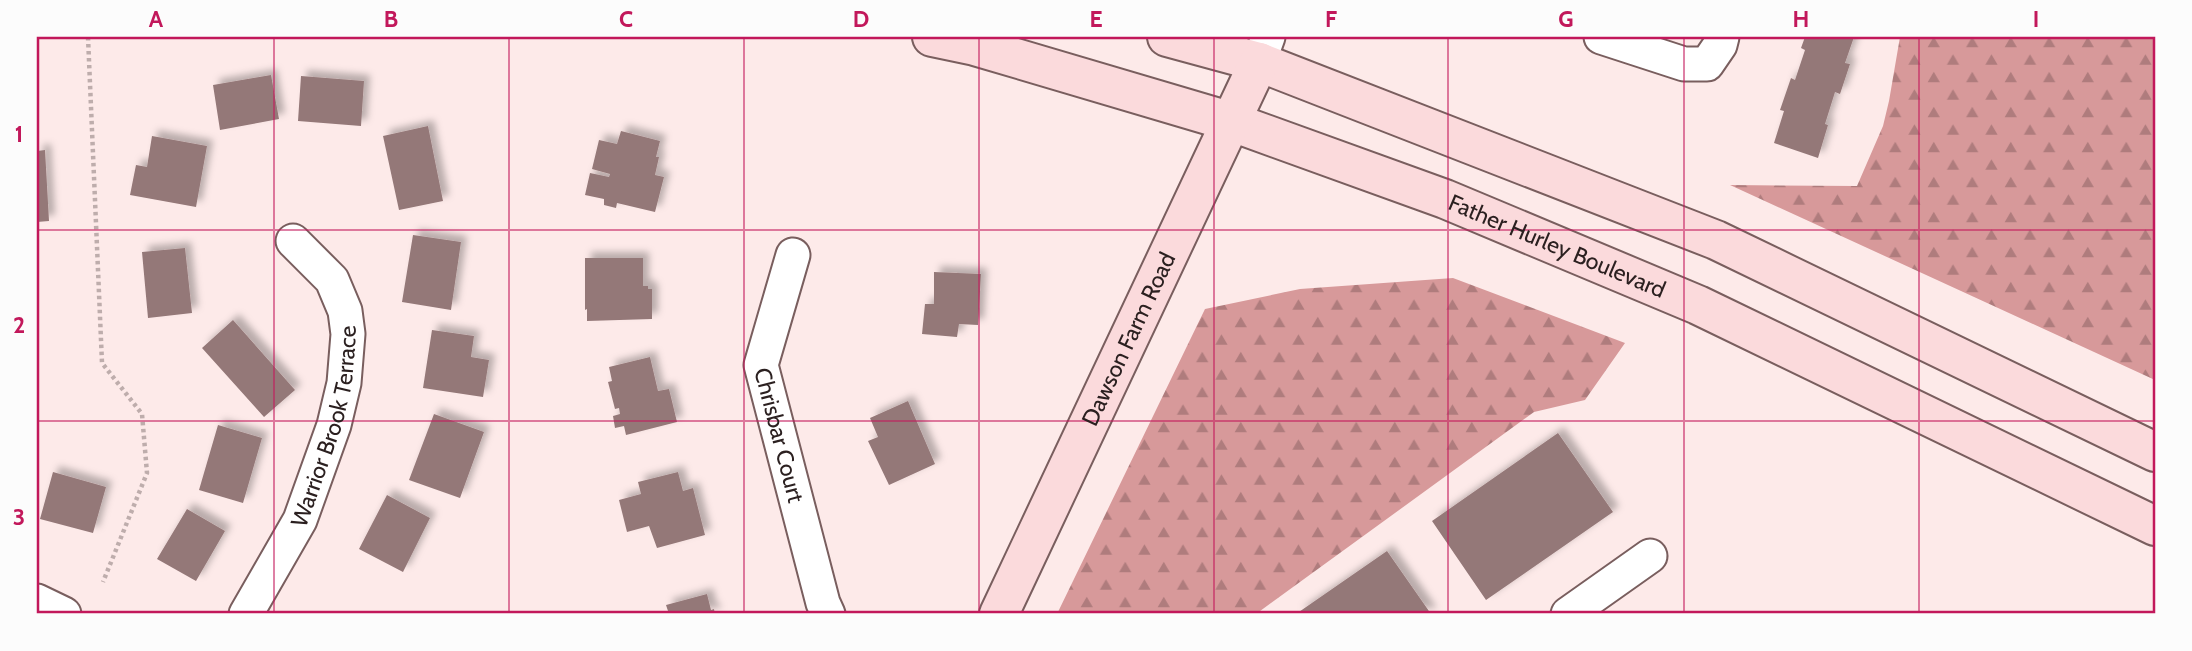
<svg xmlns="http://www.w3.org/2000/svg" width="2192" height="651" font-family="Cabin,sans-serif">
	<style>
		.forest { fill: url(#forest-firs) }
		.building { fill: #947878; filter: url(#shadow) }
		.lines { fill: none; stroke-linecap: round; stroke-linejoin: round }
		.street-casing { stroke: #795e5e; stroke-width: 37 }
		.secondary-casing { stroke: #795e5e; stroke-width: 42 }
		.path { stroke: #beadac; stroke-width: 4.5; stroke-dasharray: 3.5 3.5; stroke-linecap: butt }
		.street { stroke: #fff; stroke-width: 33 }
		.secondary { stroke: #fbdadc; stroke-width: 38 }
		.grid { fill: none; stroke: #c2185b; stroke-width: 2; stroke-opacity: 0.55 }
		.labels { text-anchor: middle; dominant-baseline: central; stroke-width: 6; stroke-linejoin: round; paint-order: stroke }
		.street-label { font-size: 23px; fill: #2b2020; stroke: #fcfcfc }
		.neatline { fill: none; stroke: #c2185b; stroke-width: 2.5 }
		.grid-label { font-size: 23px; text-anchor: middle; font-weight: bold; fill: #c2185b }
	</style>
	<defs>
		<pattern id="forest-firs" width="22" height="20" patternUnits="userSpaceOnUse" patternTransform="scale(1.75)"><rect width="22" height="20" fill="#d7999a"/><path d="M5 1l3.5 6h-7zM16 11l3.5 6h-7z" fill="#af7c7d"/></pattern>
		<filter id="shadow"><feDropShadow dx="6" dy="-6" stdDeviation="3.5" flood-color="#0004"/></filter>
	</defs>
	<rect width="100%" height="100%" fill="#fdeae9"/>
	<path class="forest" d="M1900,37H2155V380L1730,185L1857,186L1883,126L1889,101Z
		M1453,278L1625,343L1585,400L1534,412L1256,614H1057L1205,309L1300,289Z"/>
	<path class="building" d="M1805,37H1854L1845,63L1850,64L1840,94L1835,92L1825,124L1828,125L1818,158L1774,143L1784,111L1780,110L1791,78L1795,80L1805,50L1801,48Z
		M271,75L279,119L220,130L213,85Z
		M301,76L364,81L361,126L298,121Z
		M428,126L443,201L399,210L383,136Z
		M621,131L660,141L656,157H659L655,175L664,177L655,212L617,203L616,208L604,205V199L585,195L590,173L609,177L610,174L592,169L599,140L617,144Z
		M152,136L207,146L196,207L130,195L136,165L147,167Z
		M45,150L49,221L37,222V151Z
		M413,235L461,242L451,310L402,302Z
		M185,248L192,313L148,318L142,252Z
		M585,258H643V286H648V289H652V319L587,321V309L585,310Z
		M934,272L981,274L978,325L959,324L957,337L922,334L925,304H934Z
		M233,320L295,390L264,417L202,348Z
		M432,330L474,336L471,357L489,360L483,397L423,388Z
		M650,357L658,391L669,389L677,422L626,435L624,426L615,428L613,416L620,414L619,408L615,409L608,382L612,381L609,367Z
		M908,401L935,464L889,485L868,441L878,437L870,418Z
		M434,414L484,432L460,498L409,480Z
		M218,425L262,438L243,503L199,490Z
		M1558,433L1613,512L1486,600L1432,521Z
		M53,472L106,487L93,533L40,519Z
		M678,472L683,491L693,488L705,535L657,548L649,526L627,532L619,500L641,494L638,482Z
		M387,495L430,518L403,572L359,549Z
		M187,509L225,531L196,581L157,559Z
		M1387,551L1431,614H1296Z
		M707,594L711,610L714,609L715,614H669L666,605Z"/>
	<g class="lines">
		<defs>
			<g id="street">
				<path d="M1601,37L1684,64H1707L1720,45L1722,37"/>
				<path d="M1259,62L1268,37"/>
				<path id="s1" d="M793,255L761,365L823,603L828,614"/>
				<path d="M37,601L64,614"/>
				<path id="s2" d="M246,614L300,520L334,425L344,383L348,334L345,311L332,280L293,241"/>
				<path d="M1568,614L1650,556"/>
			</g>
			<g id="secondary">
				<path id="s3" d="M932,37L975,46L1232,122L1445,199L1698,305L2155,526"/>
				<path d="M1167,37L1259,62L1716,240L2155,452"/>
				<path id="s4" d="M999,614L1259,62"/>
			</g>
		</defs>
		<use href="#street" class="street-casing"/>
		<use href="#secondary" class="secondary-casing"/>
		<path class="path" d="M88,37L102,363L142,414L147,473L103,582"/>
		<use href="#street" class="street"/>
		<use href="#secondary" class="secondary"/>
	</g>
	<path class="grid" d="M274,37V614M509,37V614M744,37V614M979,37V614M1214,37V614M1448,37V614M1684,37V614M1919,37V614M37,230H2155M37,421H2155"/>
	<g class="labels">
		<g class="street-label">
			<text stroke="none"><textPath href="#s3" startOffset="660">Father Hurley Boulevard</textPath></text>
			<text stroke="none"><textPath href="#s4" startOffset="304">Dawson Farm Road</textPath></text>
			<text stroke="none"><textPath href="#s2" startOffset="206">Warrior Brook Terrace</textPath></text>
			<text stroke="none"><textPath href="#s1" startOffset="187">Chrisbar Court</textPath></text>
		</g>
	</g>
	<rect width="2192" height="651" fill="none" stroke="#fcfcfc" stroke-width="77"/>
	<rect x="38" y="38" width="2116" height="574" class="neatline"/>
	<g class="grid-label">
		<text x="156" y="27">A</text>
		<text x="391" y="27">B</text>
		<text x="626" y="27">C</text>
		<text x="861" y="27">D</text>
		<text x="1096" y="27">E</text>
		<text x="1331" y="27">F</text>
		<text x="1566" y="27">G</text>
		<text x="1801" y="27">H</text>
		<text x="2036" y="27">I</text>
		<text x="19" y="142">1</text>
		<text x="19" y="333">2</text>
		<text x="19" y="525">3</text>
	</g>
</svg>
